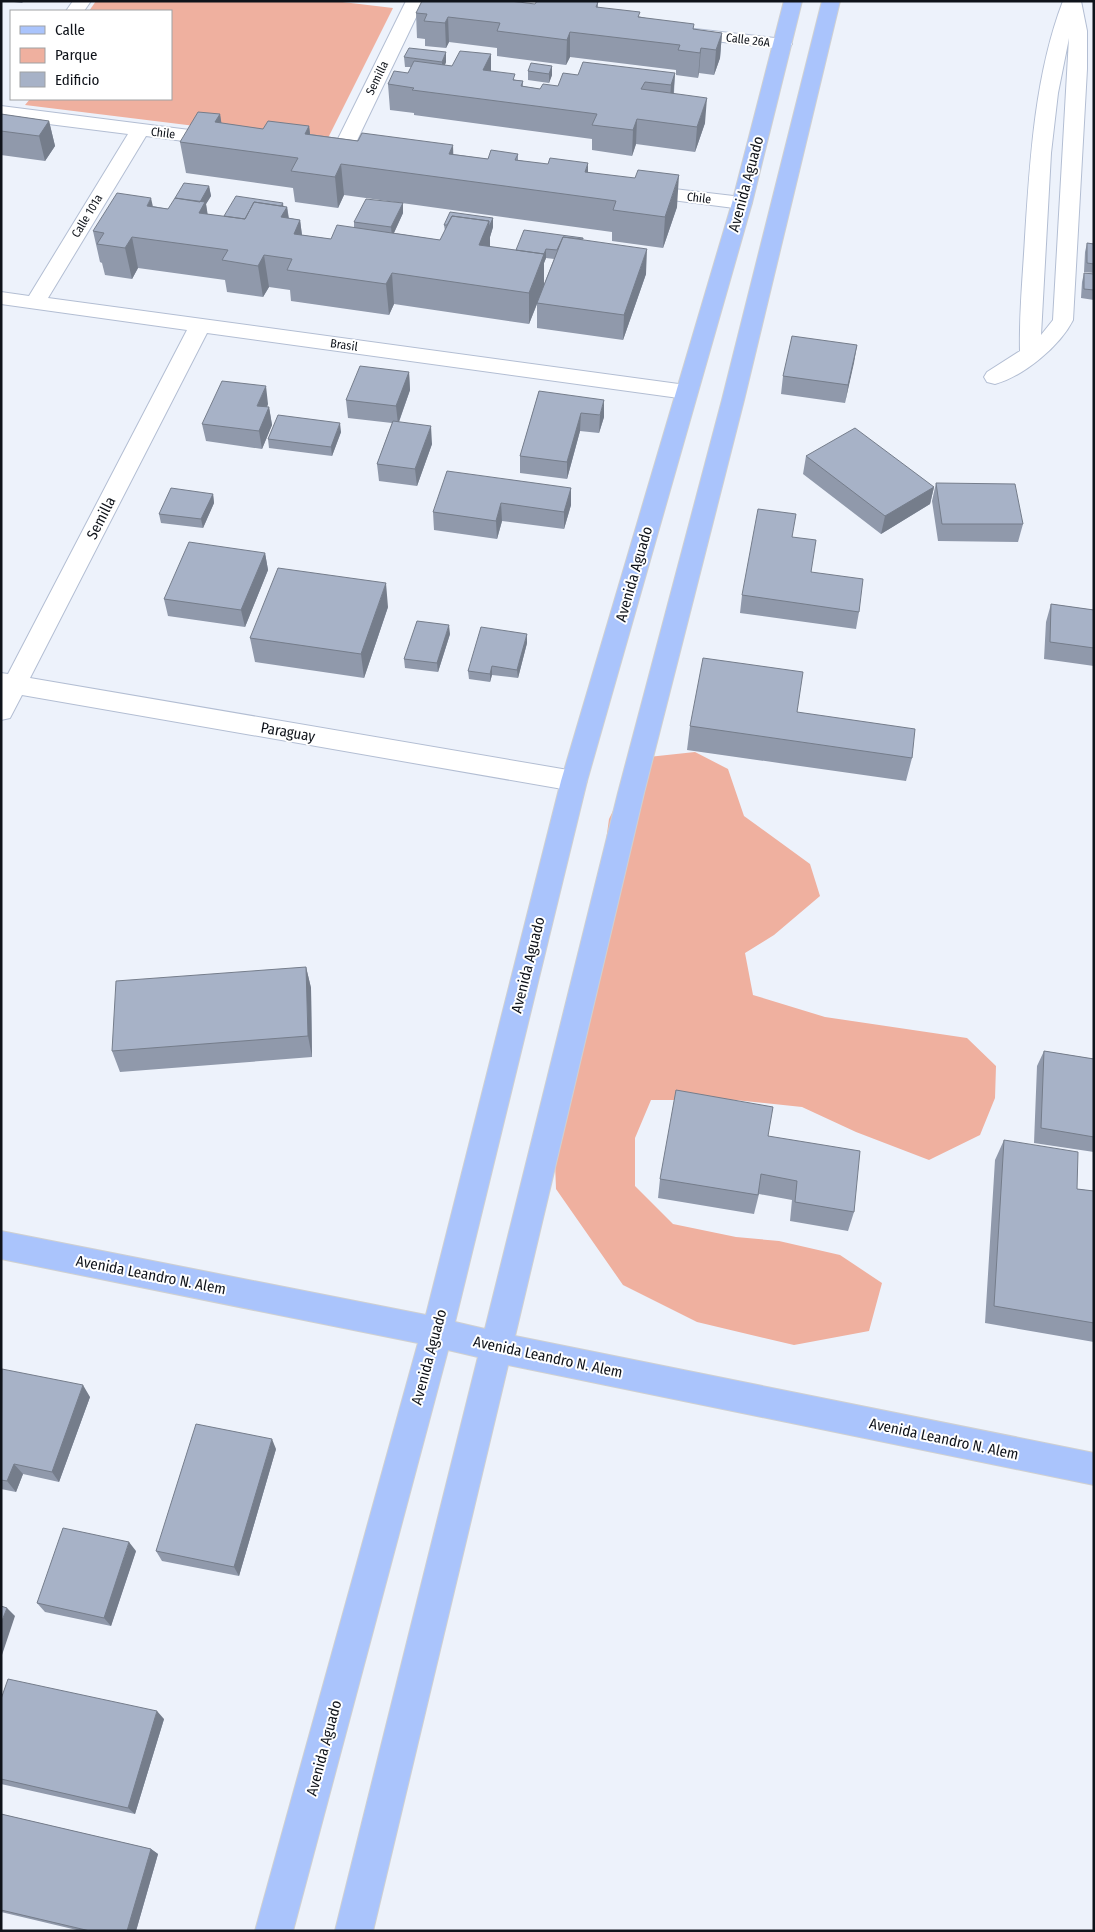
<svg xmlns="http://www.w3.org/2000/svg" width="1095" height="1932" font-family="'Fira Sans Condensed',sans-serif">
	<style>
		.green { fill: #efb09f }
		.lines { fill: none; stroke-linecap: round; stroke-linejoin: round }
		.minor-casing { stroke: #b3bed3; stroke-width: 2 }
		.major-casing { stroke: #cfd0d1; stroke-width: 2 }
		.minor { fill: #fff; fill-rule: evenodd }
		.major { fill: #aac4fc; fill-rule: evenodd }
		.wall { fill: #9099ab; fill-rule: evenodd }
		.shaded-wall { fill: #757d8b }
		.building { fill: #a7b2c7; stroke: #757d8b }
		.labels { text-anchor: middle; dominant-baseline: central; stroke-width: 4; stroke-linejoin: round; paint-order: stroke }
		.far-street-label { font-size: 12px; fill: #0f131a; stroke: #fff }
		.street-label { font-size: 15px; fill: #0f131a; stroke: #fff }
	</style>
	<rect width="100%" height="100%" fill="#edf2fb"/>
	<path class="green" d="M96,1H334L393,8L326,142L25,105L30,99H171V11H89Z
		M695,752L728,769L744,816L810,864L820,896L774,935L745,953L753,995L825,1017L967,1038L996,1066L995,1098L980,1135L929,1160L856,1132L802,1107L735,1100H651L635,1138V1186L673,1224L736,1237L779,1241L840,1255L882,1283L869,1331L794,1345L697,1322L623,1285L556,1189L552,1082L601,877L609,819L639,758Z"/>
	<g class="lines">
		<defs>
			<path id="minor" d="M73,1H91L84,11H66Z
				M406,1H461L468,6L465,10L459,11L421,7L350,155L347,159H333L330,155Z
				M1063,1H1081L1087,31V69L1073,320C1060,346 1024,376 995,384L987,382L984,377L987,372L1020,351C1019,313 1023,275 1025,237C1030,158 1035,74 1063,1ZM1069,38L1053,320L1041,335L1051,153L1058,93Z
				M686,28L783,39L789,40L792,44L789,48L783,49L680,37L677,33L680,29Z
				M1,106L221,134L228,136L230,140L228,144L221,146L146,136L48,298L686,385L694,387L697,392L694,397L686,399L207,333L30,678L574,771L583,774L587,781L583,788L574,791L22,695L10,718L1,720V673L8,674L187,330L1,304V292L29,296L128,134L1,118Z
				M640,185L742,197L749,199L752,203L749,207L742,209L633,195L630,191L633,187Z"/>
			<path id="major" d="M784,1H802L752,203L587,781L455,1322L485,1329L618,793L722,400L822,1H840L744,400L644,793L515,1336L1094,1453V1485L508,1365L373,1931H335L478,1357L448,1350L293,1931H255L418,1343L1,1259V1231L426,1315L561,781L732,203Z"/>
		</defs>
		<use href="#minor" class="minor-casing"/>
		<use href="#major" class="major-casing"/>
		<use href="#minor" class="minor"/>
		<use href="#major" class="major"/>
	</g>
	<path class="wall" d="M6,1H24L22,3Z
		M598,2V7L694,29L722,33L720,58L714,75L699,73L698,78L676,75V70L570,57L566,65L497,56V48L449,42L446,48L425,46V39L417,38L416,13L535,4Z
		M491,54V71L516,80L523,81V86L540,89L558,86L578,75L675,73L674,93L705,123L695,152L636,144L632,156L592,150V139L414,115V113L390,110L388,84L408,73L411,67H405L404,57L446,62L445,65L452,66Z
		M552,66V75L549,83L528,80V71Z
		M1,114L49,121L55,146L45,161L1,155Z
		M220,114L221,123L263,129L309,126L310,134L488,159L518,154V160L588,172L677,207L663,248L612,241V232L344,195L338,208L295,202L293,188L186,173L180,142Z
		M209,186L211,196L206,204L207,214L225,217L224,216L284,207H287L289,218L300,220L302,235L331,239L354,228V222L403,203V213L394,233L440,240L445,231L444,225L493,227L490,237V247L516,250L583,240L646,274L623,340L537,328V304L529,324L394,304L389,315L291,301L290,290L269,287L263,297L227,292L225,280L138,268L132,279L105,275L102,263L100,262L93,231L153,206L168,209ZM546,258L554,259L544,284V263Z
		M1087,243L1094,244V273L1084,272L1085,252Z
		M1084,273L1094,274V300L1081,298L1082,282Z
		M857,345L845,403L781,394L783,376Z
		M409,372L410,390L399,422L432,444L417,486L379,481L377,464L392,423L348,418L346,400Z
		M539,391L604,417L599,433L580,431L567,479L520,473V456Z
		M268,404L267,407H269L272,425L262,449L206,441L202,424Z
		M341,432L332,456L269,448L268,439Z
		M806,456L934,487L930,504L881,534L803,474Z
		M936,483L1023,524L1018,542L938,541L932,501Z
		M571,488V505L564,529L502,521L497,539L434,530L433,512Z
		M213,494L214,503L203,528L161,523L159,514Z
		M793,537L811,572L859,612L856,629L740,613L742,595Z
		M265,553L268,570L245,627L168,616L164,599Z
		M1051,604L1094,610V666L1044,659L1046,622Z
		M388,607L364,678L255,662L250,638Z
		M450,634L438,672L405,668L404,659Z
		M527,643L518,678L492,675L490,682L469,679L468,671Z
		M797,712L912,758L906,781L687,750L690,726Z
		M306,967L311,988L312,1057L120,1072L112,1051Z
		M1044,1051L1094,1059V1152L1034,1143L1037,1066Z
		M768,1136L854,1212L848,1231L790,1221L792,1200L759,1194L754,1214L658,1198L660,1179Z
		M1004,1140L1077,1189L1094,1191V1342L985,1323L995,1160Z
		M1,1370L90,1397L59,1482L23,1474L16,1492L1,1489Z
		M276,1449L239,1576L162,1561L156,1551Z
		M136,1551L111,1626L45,1612L37,1603Z
		M1,1699L164,1719L135,1814L1,1784Z
		M1,1814L151,1849L158,1854L136,1931H81L1,1912Z"/>
	<path class="shaded-wall" d="M448,17L449,42L446,48L445,23Z
		M570,32V57L566,65L567,40Z
		M722,33L720,58L714,75L716,50Z
		M701,48L699,73L698,78L700,53Z
		M446,52V62L442,71V62Z
		M491,54V80L483,70Z
		M552,66V75L549,83V74Z
		M675,73L673,99L669,110L671,85Z
		M707,98L705,123L695,152L697,127Z
		M220,114L225,145L215,122Z
		M637,119L636,144L632,156L633,130Z
		M49,121L55,146L45,161L39,136Z
		M309,126L313,157L305,134Z
		M453,145L454,176L449,154Z
		M588,163V194L585,172Z
		M341,164L344,195L338,208L335,177Z
		M679,175L677,207L663,248L665,217Z
		M209,186L211,196L206,204L211,234L199,213V204Z
		M151,198L158,229L147,206Z
		M283,203L284,212L287,207L291,238L272,222Z
		M403,203V213L392,237L391,227Z
		M493,218V227L490,237V252L479,245L489,221Z
		M300,220L304,251L294,234Z
		M132,237L138,268L132,279L125,248Z
		M546,249V258L544,263V286L529,324V293Z
		M647,249L646,274L623,340L624,315Z
		M264,255L269,287L263,297L258,266Z
		M392,273L394,304L389,315L386,284Z
		M857,345L854,363L845,403L848,385Z
		M409,372L410,390L398,424L396,406Z
		M266,386L268,404L260,424L257,406Z
		M604,400V417L599,433L600,415Z
		M269,407L272,425L262,449L259,431Z
		M581,413L580,431L567,479V462Z
		M340,423L341,432L332,456L331,447Z
		M431,426L432,444L417,486L415,469Z
		M934,487L930,504L881,534L885,516Z
		M571,488V505L564,529V512Z
		M213,494L214,503L203,528L201,519Z
		M501,503L502,521L497,539L496,521Z
		M265,553L268,570L245,627L241,610Z
		M386,583L388,607L364,678L361,654Z
		M449,625L450,634L438,672L437,663Z
		M527,634V643L518,678L517,670Z
		M492,666V675L490,682V674Z
		M306,967L311,988L312,1057L308,1036Z
		M83,1385L90,1397L59,1482L52,1472Z
		M272,1439L276,1449L239,1576L234,1567Z
		M14,1464L23,1474L16,1492L7,1481Z
		M129,1542L136,1551L111,1626L104,1618Z
		M7,1608L15,1616L1,1658V1623Z
		M157,1711L164,1719L135,1814L128,1808Z
		M151,1849L158,1854L136,1931H127Z"/>
	<path class="building" d="M422,1H510L535,4L537,1H593L598,2L596,7L640,12L638,17L694,24L693,29L722,33L716,50L701,48L700,53L678,50L680,45L570,32L567,40L497,31L500,23L448,17L445,23L424,21L427,14L416,13Z
		M409,48L446,52L442,62L404,57Z
		M460,51L491,54L483,70L515,74L513,80L523,81L521,86L540,89L543,84L558,86L563,73L578,75L583,62L675,73L671,85L645,82L641,89L707,98L697,127L637,119L633,130L592,125L597,114L412,90L414,88L388,84L394,71L408,73L414,61L452,66Z
		M531,63L552,66L549,74L528,71Z
		M198,112L220,114L215,122L263,129L268,121L309,126L305,134L358,141L362,133L453,145L449,154L488,159L491,150L518,154L515,160L548,164L550,158L588,163L585,172L635,178L638,170L679,175L665,217L613,210L616,201L341,164L335,177L291,171L298,158L180,142Z
		M1,114L49,121L39,136L1,131Z
		M184,183L209,186L200,202L175,198Z
		M117,193L151,198L147,206L168,209L175,198L205,202L199,213L245,219L254,202L287,207L281,217L300,220L294,234L331,239L337,225L440,240L452,216L489,221L479,245L544,254L529,293L392,273L386,284L287,270L292,259L264,255L258,266L222,260L228,250L132,237L125,248L97,244L104,233L93,231Z
		M236,196L283,203L281,206L254,202L245,219L224,216Z
		M366,199L403,203L391,227L354,222Z
		M450,212L493,218L489,227V221L452,216L447,225H444Z
		M524,230L583,238V239L563,237L557,250L546,249L544,254L516,250Z
		M563,237L647,249L624,315L537,303Z
		M1087,243L1094,244V264L1087,263Z
		M1084,273L1094,274V290L1084,289Z
		M792,336L857,345L848,385L783,376Z
		M360,366L409,372L396,406L346,400Z
		M222,381L266,386L257,406L269,407L259,431L202,424Z
		M539,391L604,400L600,415L581,413L567,462L520,456Z
		M278,415L340,423L331,447L268,439Z
		M393,421L431,426L415,469L377,464Z
		M855,428L934,487L885,516L806,456Z
		M447,471L571,488L564,512L501,503L496,521L433,512Z
		M936,483L1015,484L1023,524H942Z
		M171,488L213,494L201,519L159,514Z
		M758,509L796,514L792,537L816,540L811,572L863,579L859,612L742,595Z
		M189,542L265,553L241,610L164,599Z
		M278,568L386,583L361,654L250,638Z
		M1051,604L1094,610V648L1050,642Z
		M417,621L449,625L437,663L404,659Z
		M481,627L527,634L517,670L492,666L490,674L468,671Z
		M703,658L803,672L797,712L915,729L912,758L690,726Z
		M306,967L308,1036L112,1051L116,981Z
		M1044,1051L1094,1059V1137L1041,1128Z
		M676,1090L773,1107L768,1136L860,1151L854,1212L795,1202L797,1181L761,1174L758,1195L660,1179Z
		M1004,1140L1078,1152L1077,1189L1094,1191V1323L994,1306Z
		M2,1369L83,1385L52,1472L14,1464L7,1481L1,1480Z
		M196,1424L272,1439L234,1567L156,1551Z
		M63,1528L129,1542L104,1618L37,1603Z
		M1,1606L7,1608L1,1623Z
		M8,1679L157,1711L128,1808L1,1779V1699Z
		M1,1814L151,1849L127,1931H90L1,1910Z"/>
	<g class="labels">
		<g class="far-street-label">
			<text transform="translate(748 40) rotate(7)">Calle 26A</text>
			<text transform="translate(377 78) rotate(-64)">Semilla</text>
			<text transform="translate(163 133) rotate(7)">Chile</text>
			<text transform="translate(699 198) rotate(7)">Chile</text>
			<text transform="translate(87 216) rotate(-59)">Calle 101a</text>
			<text transform="translate(344 345) rotate(8)">Brasil</text>
		</g>
		<g class="street-label">
			<text transform="translate(746 184) rotate(-75)">Avenida Aguado</text>
			<text transform="translate(101 518) rotate(-63)">Semilla</text>
			<text transform="translate(634 574) rotate(-74)">Avenida Aguado</text>
			<text transform="translate(288 732) rotate(10)">Paraguay</text>
			<text transform="translate(528 965) rotate(-76)">Avenida Aguado</text>
			<text transform="translate(151 1275) rotate(11)">Avenida Leandro N. Alem</text>
			<text transform="translate(429 1357) rotate(-75)">Avenida Aguado</text>
			<text transform="translate(548 1357) rotate(12)">Avenida Leandro N. Alem</text>
			<text transform="translate(944 1439) rotate(12)">Avenida Leandro N. Alem</text>
			<text transform="translate(324 1748) rotate(-75)">Avenida Aguado</text>
		</g>
	</g>
	<rect width="1095" height="1932" fill="none" stroke="#0f131a" stroke-width="5"/>
	<rect x="10" y="10" width="162" height="90" fill="#ffffff" stroke="#9fa1a3"/>
	<rect x="20" y="26" width="25" height="8" fill="#aac4fc" stroke="#9fa1a3"/>
	<text x="55" y="35" font-size="15" fill="#0f131a">Calle</text>
	<rect x="20" y="48" width="25" height="15" fill="#efb09f" stroke="#9fa1a3"/>
	<text x="55" y="60" font-size="15" fill="#0f131a">Parque</text>
	<rect x="20" y="72" width="25" height="15" fill="#a7b2c7" stroke="#9fa1a3"/>
	<text x="55" y="85" font-size="15" fill="#0f131a">Edificio</text>
</svg>
